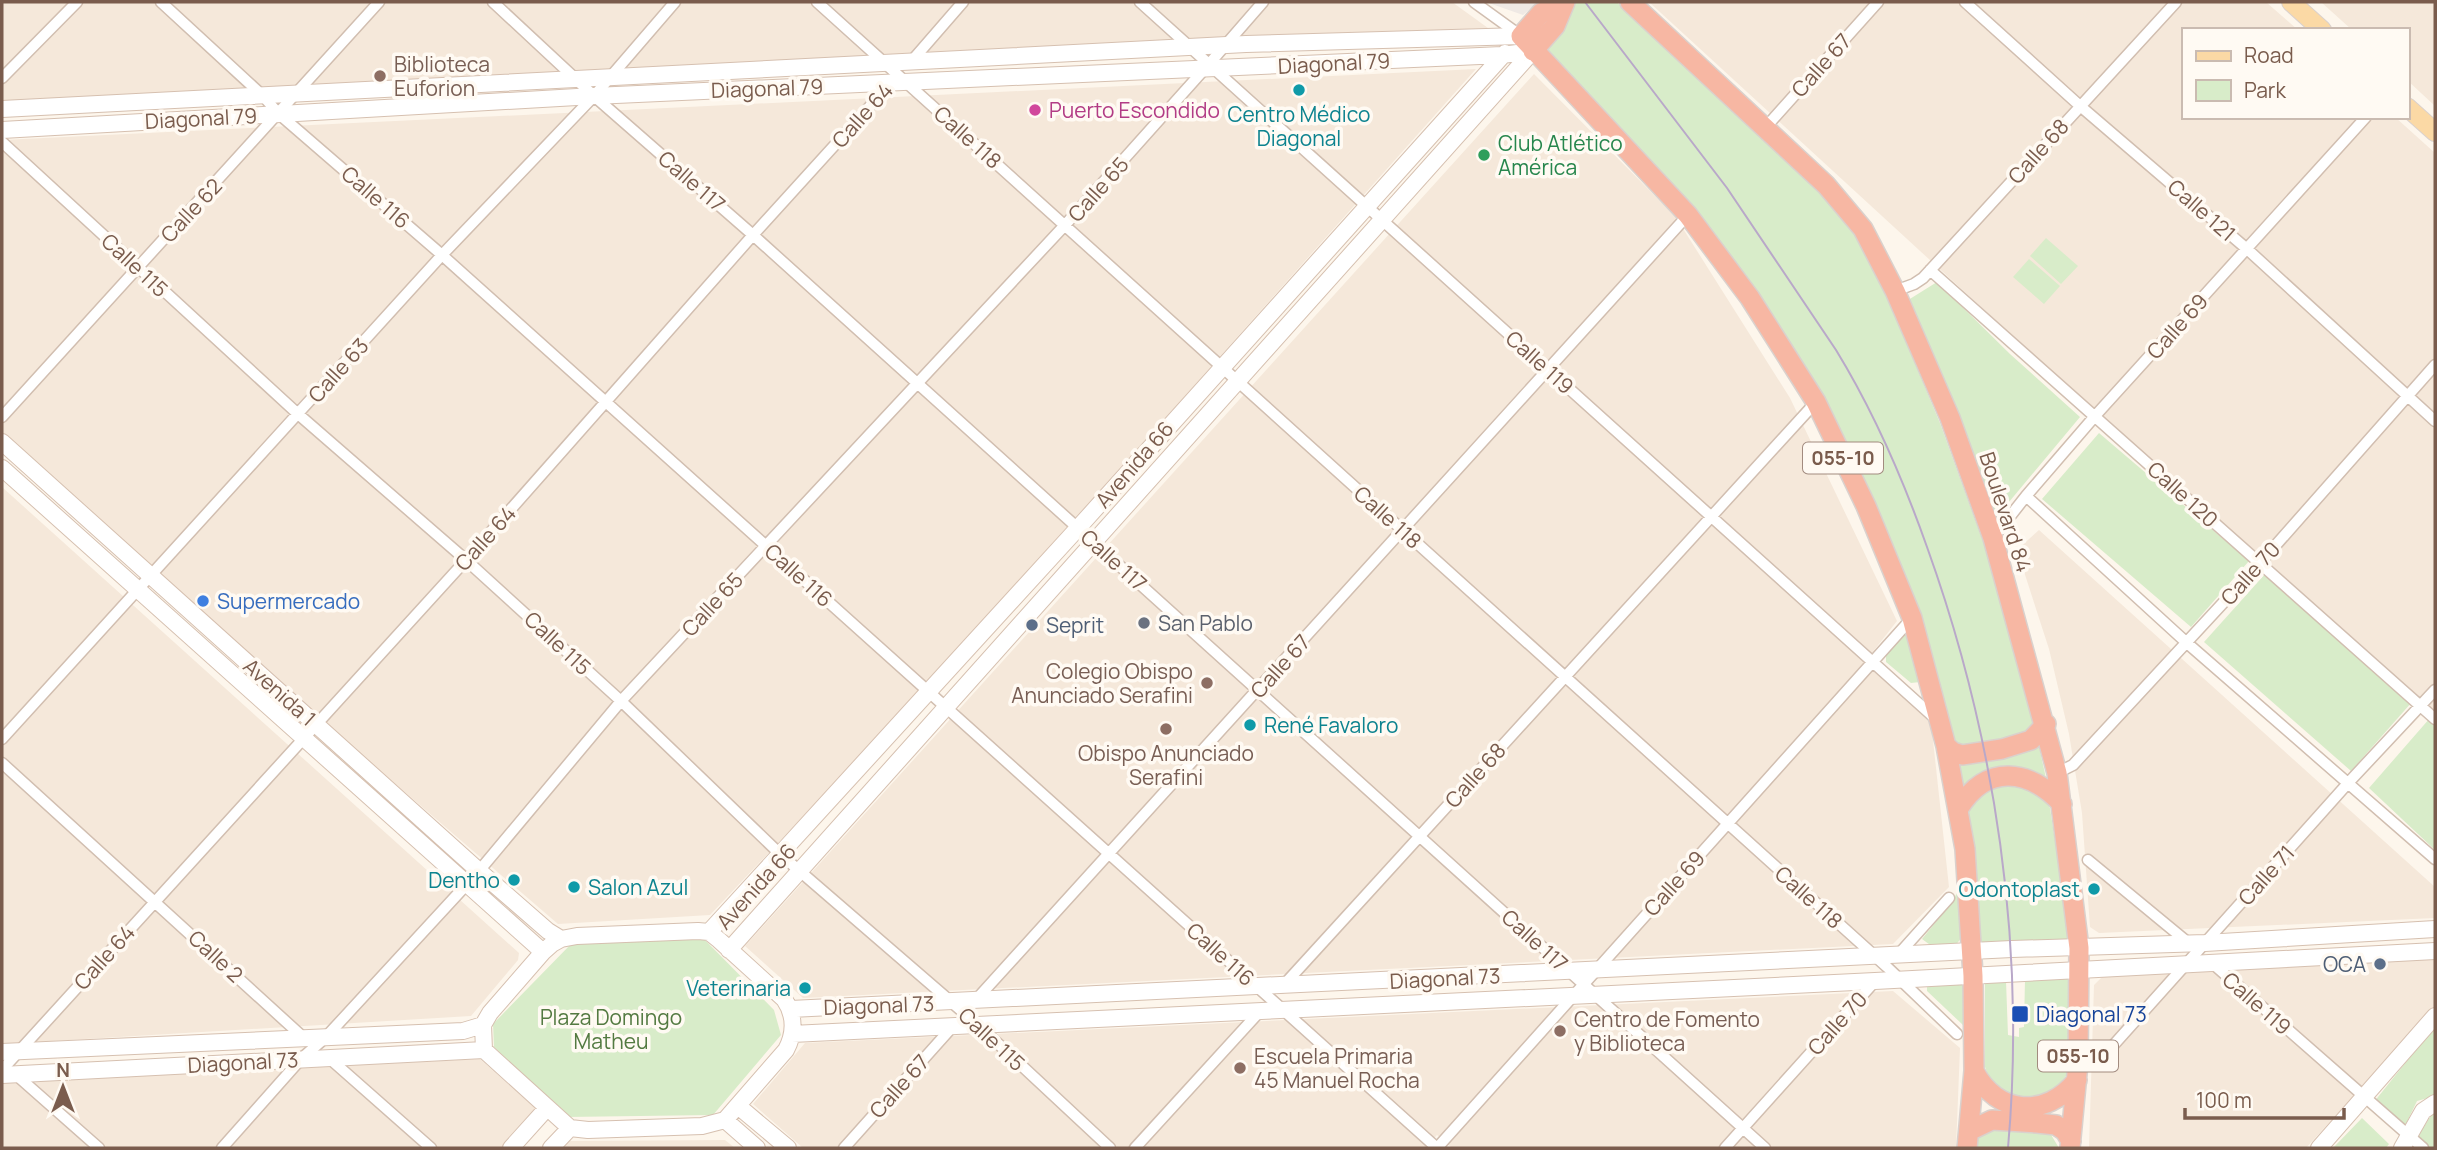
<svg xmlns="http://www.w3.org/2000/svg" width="2437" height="1150" font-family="Manrope,sans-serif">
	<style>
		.residential { fill: #f5e8da }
		.industrial { fill: #efe9e4 }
		.green { fill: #d8ecc9 }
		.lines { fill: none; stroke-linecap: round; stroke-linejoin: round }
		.street-casing { stroke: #d1beb0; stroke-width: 13 }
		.secondary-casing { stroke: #d6c0b0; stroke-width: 18 }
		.primary-casing { stroke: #dad1cd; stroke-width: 20 }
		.highway-casing { stroke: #dad1cd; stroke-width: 22 }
		.street { stroke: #fff; stroke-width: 10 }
		.secondary { stroke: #fff; stroke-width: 16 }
		.primary { stroke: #fbd9a5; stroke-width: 18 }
		.highway { stroke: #f7b7a3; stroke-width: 19 }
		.tram { stroke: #b9a8c9; stroke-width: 2 }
		.education-dot { fill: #8d6e63; stroke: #fffaf3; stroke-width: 2.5 }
		.culture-dot { fill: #0f9aa8; stroke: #fffaf3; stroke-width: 2.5 }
		.hotel-dot { fill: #d1479c; stroke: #fffaf3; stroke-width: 2.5 }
		.leisure-dot { fill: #2e9e5b; stroke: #fffaf3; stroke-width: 2.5 }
		.shop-dot { fill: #3f7fe0; stroke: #fffaf3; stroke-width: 2.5 }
		.worship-dot { fill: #6b7280; stroke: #fffaf3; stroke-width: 2.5 }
		.service-dot { fill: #5c6f8a; stroke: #fffaf3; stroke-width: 2.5 }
		.transit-dot { fill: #1a4fb4; stroke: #fffaf3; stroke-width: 2.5 }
		.labels { text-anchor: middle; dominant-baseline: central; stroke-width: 7; stroke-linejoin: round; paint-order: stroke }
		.shield { fill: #fffaf3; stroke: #a28b7f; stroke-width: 2 }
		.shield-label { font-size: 19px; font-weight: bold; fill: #7a5c4d }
		.street-label { font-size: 21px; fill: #7a5c4d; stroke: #fffaf3 }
		.education-label { font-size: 21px; fill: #785e54; stroke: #fffaf3; text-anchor: start }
		.hotel-label { font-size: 21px; fill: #b23c85; stroke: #fffaf3; text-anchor: start }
		.culture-label { font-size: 21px; fill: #0d838f; stroke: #fffaf3; text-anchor: end }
		.leisure-label { font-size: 21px; fill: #27864d; stroke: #fffaf3; text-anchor: start }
		.shop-label { font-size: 21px; fill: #366cbe; stroke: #fffaf3; text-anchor: start }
		.worship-label { font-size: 21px; fill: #5b616d; stroke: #fffaf3; text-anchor: start }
		.service-label { font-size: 21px; fill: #4e5e75; stroke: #fffaf3; text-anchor: start }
		.transit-label { font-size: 21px; fill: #164399; stroke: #fffaf3; text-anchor: start }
		.park-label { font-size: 21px; fill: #537a41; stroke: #fffaf3 }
	</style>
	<rect width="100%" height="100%" fill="#fdf6ec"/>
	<path class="residential" d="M2,2H1452L1488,28L2,102Z
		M1649,2H2266L2298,30H2183V117H2395L2435,153V711L2017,340Z
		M2321,2H2435V106L2407,80V30H2352Z
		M1476,69L928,684L710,915L558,924L327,725L2,434V140Z
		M1534,74L1675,216L1790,398L1897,621L1864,663L1931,722L1949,887L1893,944L803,998L745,946Z
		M2,487L519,953L518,960L471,1016L2,1044Z
		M2039,530L2435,887V918L2099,933L2090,927L2082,813L2069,734L2049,649L2017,550Z
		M2435,959V1006L2306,1148H2089L2094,985L2104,975Z
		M1893,991L1960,1048L1956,1148H1452L1437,1135L1425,1148H803L753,1104L805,1043Z
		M480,1059L536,1109L501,1148H2V1083Z
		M725,1140L735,1148H558L565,1141Z"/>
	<path class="industrial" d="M1486,2H1538L1523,15Z"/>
	<path class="green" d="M1576,2H1617L1821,193L1857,236L1893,311L1940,423L1989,558L2036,724L2035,733L1968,751L1953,744L1927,645L1757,297L1701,216L1548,50L1564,30Z
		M2046,238L2078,266L2061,284L2030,256Z
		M2029,259L2060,286L2044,304L2013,277Z
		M1937,282L2010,354L2080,417L1994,520L1905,302Z
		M2099,433L2249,561L2191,627L2042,499Z
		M2266,573L2412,702L2351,771L2204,642Z
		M1906,630L1920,682L1911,683L1886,662V652Z
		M2430,718L2435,723V850L2369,788Z
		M2038,742L2046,778C2010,760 1995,776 1961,790L1956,761Z
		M2008,782L2044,797L2050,808L2070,939L1981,943L1964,815L1975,796Z
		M1958,890L1962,937L1955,946L1933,947L1922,939L1953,901Z
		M704,939L774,1010L781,1035L713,1115L566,1117L494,1047L493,1024L572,943Z
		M2073,977L2068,1073L2057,1089L2036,1101L2017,1100L1991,1084L1985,1067V981H2006L2008,1035L2019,1037V1028L2024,1027L2025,979Z
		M1956,979L1965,986L1966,1037L1963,1025L1927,991V985Z
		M2435,1026V1096L2417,1101L2403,1130L2374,1102Z
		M2435,1109V1148H2427L2417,1138Z
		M2362,1118L2389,1144L2386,1148H2333Z
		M1987,1127L2050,1133L2059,1148H1974L1975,1136Z"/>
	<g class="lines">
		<defs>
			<path id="street" d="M161,2L263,96L279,114L442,255L1437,1148
				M493,2L594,96L753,235L1765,1148
				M817,2L1887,967L1957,1034
				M1140,2L1937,720
				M1474,2L1521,36
				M1965,2L2079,105L2247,249L2435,421
				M910,63L963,2
				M2,78L77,2
				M1765,128L1878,2
				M2,142L298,414L466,560L621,701L780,854L978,1025L1110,1148
				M1930,270L2435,719
				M1895,291L1914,284L1923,278L2176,2
				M2,417L379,2
				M2026,496L2187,643L2435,859
				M1993,538L2026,496L2095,416L2366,117
				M2,739L442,255L594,96L675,2
				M2,763L305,1039
				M2057,773L2073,765L2260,563L2435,365
				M2088,860L2191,945
				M1897,956L1949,898
				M2211,962L2423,1148
				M1282,987L1816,402
				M974,1002L1688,215
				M329,1058L431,1148
				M2096,1060L2110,1049L2349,782L2435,690
				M2,1070L466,560L753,235L892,82
				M14,1073L99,1148
				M222,1148L301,1059L326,1037L479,871L621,701L1065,225L1209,64L1263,2
				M844,1148L954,1025
				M1135,1148L1262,1009
				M1437,1148L1912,618
				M1725,1148L1877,979"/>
			<path id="secondary" d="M2,109L1246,44L1521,36
				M2,130L594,96L1502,55L1533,51
				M2,442L479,871L548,931L561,939
				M2,468L543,952
				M698,931L709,932L719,940L784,999C795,1015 795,1033 786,1050L725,1120L702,1126L588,1130L570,1128L484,1050L483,1025L490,1013L543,952L552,944L561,939L577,936Z
				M709,932L1078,528L1505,53
				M729,950L1533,51
				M791,1009L2012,949L2205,943L2435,929
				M792,1034L1875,981L2435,951
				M2,1052L463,1031L483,1025
				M2,1075L484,1050
				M738,1106L788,1148
				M725,1120L757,1148
				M511,1148L547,1108
				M551,1148L570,1128
				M2319,1148L2435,1016
				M2402,1148L2423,1111L2435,1103"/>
			<path id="primary" d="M2291,2L2322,30
				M2407,107L2435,132"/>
			<path id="highway" d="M1562,2L1541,13L1521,36L1688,215L1750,298L1816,402L1866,506L1912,618L1946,746L1965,849L1973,976L1974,1071L1967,1148
				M1630,2L1826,185L1863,229L1895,291L1950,418L1993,538L2057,773L2079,948L2078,1063L2070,1148
				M1533,51L1555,26L1565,2
				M1946,746L1953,752L1962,755L2002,749L2031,740L2046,724
				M1959,808C1987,763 2029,769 2062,804
				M1974,1071C1997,1115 2046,1119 2077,1080
				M1969,1131L1992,1120L2037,1123L2056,1125L2065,1131L2071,1141"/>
		</defs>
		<use href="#street" class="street-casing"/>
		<use href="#secondary" class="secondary-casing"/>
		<use href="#primary" class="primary-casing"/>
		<use href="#highway" class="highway-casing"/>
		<use href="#street" class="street"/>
		<use href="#secondary" class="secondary"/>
		<use href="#primary" class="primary"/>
		<use href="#highway" class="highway"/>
		<path class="tram" d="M1585,2L1727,188L1836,350C1874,412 1903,479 1927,547C1996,739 2026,945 2008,1148"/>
	</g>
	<g class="education-dot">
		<circle cx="380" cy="76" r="7"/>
		<circle cx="1207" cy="683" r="7"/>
		<circle cx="1166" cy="729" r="7"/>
		<circle cx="1560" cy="1031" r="7"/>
		<circle cx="1240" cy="1068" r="7"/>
	</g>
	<g class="culture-dot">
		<circle cx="1299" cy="90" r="7"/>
		<circle cx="1250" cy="725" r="7"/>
		<circle cx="514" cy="880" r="7"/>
		<circle cx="574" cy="887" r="7"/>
		<circle cx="2094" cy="889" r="7"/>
		<circle cx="805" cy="988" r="7"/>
	</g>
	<circle class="hotel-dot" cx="1035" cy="110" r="7"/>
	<circle class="leisure-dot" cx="1484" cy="155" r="7"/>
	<circle class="shop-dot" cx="203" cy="601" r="7"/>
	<circle class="worship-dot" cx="1144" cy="623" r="7"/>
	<g class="service-dot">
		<circle cx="1032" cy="625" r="7"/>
		<circle cx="2380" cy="964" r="7"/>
	</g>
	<rect class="transit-dot" x="2011" y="1005" width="18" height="18" rx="3.5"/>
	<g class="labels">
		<g class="shield">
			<rect x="1803" y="442.5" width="80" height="31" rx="5"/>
			<rect x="2038" y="1040.5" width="80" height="31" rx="5"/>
		</g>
		<g class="shield-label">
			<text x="1843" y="458">055-10</text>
			<text x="2078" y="1056">055-10</text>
		</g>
		<g class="street-label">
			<text transform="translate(1334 63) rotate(-3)">Diagonal 79</text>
			<text transform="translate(1821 65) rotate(-48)">Calle 67</text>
			<text transform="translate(767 88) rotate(-2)">Diagonal 79</text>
			<text transform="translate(862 115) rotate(-48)">Calle 64</text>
			<text transform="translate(201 118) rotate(-3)">Diagonal 79</text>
			<text transform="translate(968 137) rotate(42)">Calle 118</text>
			<text transform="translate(2038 151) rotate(-48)">Calle 68</text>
			<text transform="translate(692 181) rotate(41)">Calle 117</text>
			<text transform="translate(1098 189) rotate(-48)">Calle 65</text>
			<text transform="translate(376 197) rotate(41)">Calle 116</text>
			<text transform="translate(191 210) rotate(-47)">Calle 62</text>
			<text transform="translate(2202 210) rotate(41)">Calle 121</text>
			<text transform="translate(135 265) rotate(43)">Calle 115</text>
			<text transform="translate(2177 326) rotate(-48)">Calle 69</text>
			<text transform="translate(1540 362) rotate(42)">Calle 119</text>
			<text transform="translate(338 370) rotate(-48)">Calle 63</text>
			<text transform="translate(1134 464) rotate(-49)">Avenida 66</text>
			<text transform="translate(2183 494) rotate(42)">Calle 120</text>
			<text transform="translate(2006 512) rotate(72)">Boulevard 84</text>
			<text transform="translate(1388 517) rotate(42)">Calle 118</text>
			<text transform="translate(485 538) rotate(-48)">Calle 64</text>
			<text transform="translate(1114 560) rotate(42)">Calle 117</text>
			<text transform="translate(2250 573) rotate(-48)">Calle 70</text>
			<text transform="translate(799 575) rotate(42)">Calle 116</text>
			<text transform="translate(712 604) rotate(-47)">Calle 65</text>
			<text transform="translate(558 643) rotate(43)">Calle 115</text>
			<text transform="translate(1280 666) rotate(-48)">Calle 67</text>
			<text transform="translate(280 692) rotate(42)">Avenida 1</text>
			<text transform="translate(1475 775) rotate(-48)">Calle 68</text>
			<text transform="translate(2266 875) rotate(-48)">Calle 71</text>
			<text transform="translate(1674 883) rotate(-48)">Calle 69</text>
			<text transform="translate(756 886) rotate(-48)">Avenida 66</text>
			<text transform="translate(1809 897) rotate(42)">Calle 118</text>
			<text transform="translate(1535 940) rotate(42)">Calle 117</text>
			<text transform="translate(1221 954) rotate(42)">Calle 116</text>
			<text transform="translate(216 956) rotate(43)">Calle 2</text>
			<text transform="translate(104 957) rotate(-48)">Calle 64</text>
			<text transform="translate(1445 978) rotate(-3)">Diagonal 73</text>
			<text transform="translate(2257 1003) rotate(41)">Calle 119</text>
			<text transform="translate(879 1005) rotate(-2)">Diagonal 73</text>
			<text transform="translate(1837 1023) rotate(-48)">Calle 70</text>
			<text transform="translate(992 1039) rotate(43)">Calle 115</text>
			<text transform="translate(243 1062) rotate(-3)">Diagonal 73</text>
			<text transform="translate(899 1086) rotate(-48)">Calle 67</text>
		</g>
		<g class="education-label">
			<text x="394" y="64">Biblioteca<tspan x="394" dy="24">Euforion</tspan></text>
			<text x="1193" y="671" text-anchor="end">Colegio Obispo<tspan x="1193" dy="24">Anunciado Serafini</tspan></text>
			<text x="1166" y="753" text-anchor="middle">Obispo Anunciado<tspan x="1166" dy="24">Serafini</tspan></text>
			<text x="1574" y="1019">Centro de Fomento<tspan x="1574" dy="24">y Biblioteca</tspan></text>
			<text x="1254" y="1056">Escuela Primaria<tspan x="1254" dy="24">45 Manuel Rocha</tspan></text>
		</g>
		<g class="hotel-label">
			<text x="1049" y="110">Puerto Escondido</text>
		</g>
		<g class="culture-label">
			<text x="1299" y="114" text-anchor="middle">Centro Médico<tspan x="1299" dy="24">Diagonal</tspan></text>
			<text x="1264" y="725" text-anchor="start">René Favaloro</text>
			<text x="500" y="880">Dentho</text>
			<text x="588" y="887" text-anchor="start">Salon Azul</text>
			<text x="2080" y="889">Odontoplast</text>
			<text x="791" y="988">Veterinaria</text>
		</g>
		<g class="leisure-label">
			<text x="1498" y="143">Club Atlético<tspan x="1498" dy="24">América</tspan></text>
		</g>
		<g class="shop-label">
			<text x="217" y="601">Supermercado</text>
		</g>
		<g class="worship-label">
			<text x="1158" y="623">San Pablo</text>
		</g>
		<g class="service-label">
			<text x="1046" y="625">Seprit</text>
			<text x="2366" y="964" text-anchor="end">OCA</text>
		</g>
		<g class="transit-label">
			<text x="2036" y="1014">Diagonal 73</text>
		</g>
		<g class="park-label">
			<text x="611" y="1017">Plaza Domingo<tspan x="611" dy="24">Matheu</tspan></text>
		</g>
	</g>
	<rect width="2437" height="1150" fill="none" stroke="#7a5c4d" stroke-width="7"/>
	<rect x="2182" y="28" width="228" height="91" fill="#fffaf3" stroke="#cabbb1" stroke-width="2"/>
	<rect x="2196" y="51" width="35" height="10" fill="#fbd9a5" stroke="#cabbb1" stroke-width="2"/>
	<text x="2244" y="63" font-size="21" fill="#7a5c4d">Road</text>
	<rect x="2196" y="80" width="35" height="21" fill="#d8ecc9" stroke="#cabbb1" stroke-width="2"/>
	<text x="2244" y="98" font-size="21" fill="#7a5c4d">Park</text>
	<g transform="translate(63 1087)" stroke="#fffaf3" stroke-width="5" paint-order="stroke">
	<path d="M0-5L12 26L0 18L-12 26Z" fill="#7a5c4d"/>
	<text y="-10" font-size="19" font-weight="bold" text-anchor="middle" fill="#7a5c4d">N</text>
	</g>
	<path d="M2185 1108v10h159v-10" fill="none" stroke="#7a5c4d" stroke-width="3.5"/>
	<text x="2196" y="1108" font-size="21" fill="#7a5c4d" stroke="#fffaf3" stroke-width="5" paint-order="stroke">100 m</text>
</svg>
